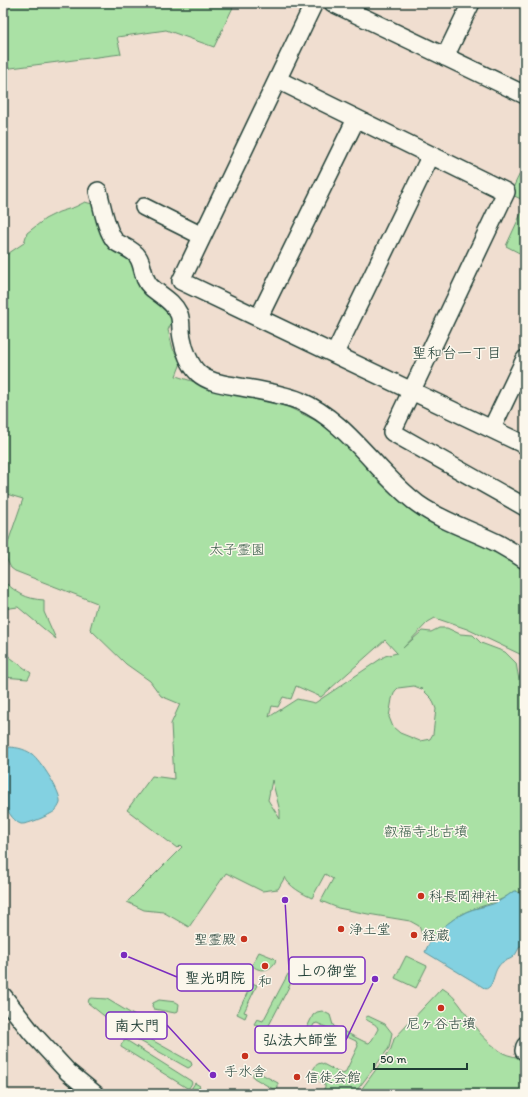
<svg xmlns="http://www.w3.org/2000/svg" width="528" height="1097" font-family="Itim,'Klee One',sans-serif">
	<style>
		.green { fill: #aae1a5; stroke: #648f6c; fill-rule: evenodd }
		.water { fill: #83d1e1; stroke: #5b969c }
		.lines { fill: none; stroke-linecap: round; stroke-linejoin: round }
		.minor-casing { stroke: #1f3d34; stroke-width: 20 }
		.minor { stroke: #fbf7ec; stroke-width: 17 }
		.poi-dot { fill: #c8321e; stroke: #fbf7ec; stroke-width: 1.5 }
		.labels { text-anchor: middle; dominant-baseline: central; stroke-width: 3; stroke-linejoin: round; paint-order: stroke }
		.park-label { font-size: 14px; fill: #3b5e4b; stroke: #fbf7ec }
		.poi-label { font-size: 14px; fill: #1f3d34; stroke: #fbf7ec; text-anchor: start }
		.neighbourhood-label { font-size: 15px; fill: #1f3d34; stroke: #fbf7ec }
		.leader { fill: none; stroke: #7b2cbf; stroke-width: 1.5 }
		.callout-dot { fill: #7b2cbf; stroke: #fbf7ec; stroke-width: 1.5 }
		.callout { fill: #fbf7ec; stroke: #7b2cbf; stroke-width: 1.5 }
		.callout-label { font-size: 15px; text-anchor: middle; font-weight: bold; fill: #1f3d34 }
	</style>
	<rect width="100%" height="100%" fill="#f0ded0"/>
	<filter id="ink" filterUnits="userSpaceOnUse"><feTurbulence type="fractalNoise" baseFrequency=".025" numOctaves="2"/><feDisplacementMap in="SourceGraphic" scale="8" xChannelSelector="R" yChannelSelector="G"/><feConvolveMatrix kernelMatrix="1 2 1 2 8 2 1 2 1" color-interpolation-filters="sRGB"/></filter>
	<g filter="url(#ink)">
		<path class="green" d="M3,3H235L214,47L166,30L117,37L121,54L3,69Z
			M525,163V190L521,199L510,194Z
			M85,202L92,204L173,319L168,330L173,349L181,363L176,376L236,395L288,407L323,424L363,461L525,570V860L522,868L525,873V894L514,891C498,904 486,904 468,911C453,917 441,930 430,940L424,939L419,926L410,921L368,914L338,908L321,901L333,879L325,874L312,898C303,894 288,886 285,877L278,889L262,891L226,873L189,927L163,912L144,910L127,902L182,847L180,845L177,848L127,810L152,776L174,779L171,724L180,704L161,696L150,681L126,664L90,629L97,603L15,571L11,568L4,554L23,499L3,493V257L24,243L27,233L45,219L59,212L75,207ZM435,618L467,629L524,656L519,680L516,663L505,652L481,643L473,635L460,634L447,628H439L431,632L422,631L403,648L428,622ZM385,640L397,653L385,656L315,703L297,699L269,717L272,706L278,707L283,697L291,699L296,686L321,697ZM414,686L422,689L432,699L436,709L433,734L430,739L420,741L400,733L393,727L389,717L392,699L395,691L398,688ZM272,780L280,811V819L268,800Z
			M525,205V256L506,246Z
			M3,581C18,593 25,599 44,600V612L56,639L18,607L3,609Z
			M3,652L31,673L28,679L3,677Z
			M259,952L274,958L276,960C272,971 259,973 252,965Z
			M406,956L427,966L416,988L395,978Z
			M288,974L294,977L266,1031L254,1024L257,1019L263,1021Z
			M252,983L257,985L244,1012L247,1013L245,1018L237,1014Z
			M442,988C458,997 465,1014 476,1028C482,1037 494,1047 503,1053C509,1056 517,1057 524,1059L522,1065L525,1068V1094H358L391,1049L394,1039Z
			M91,998L107,999L140,1019L143,1018L147,1014H149L152,1017C151,1028 132,1032 123,1031L88,1003L89,999Z
			M159,1000L176,1002L179,1004L178,1011L175,1013L154,1009L152,1006L153,1003Z
			M322,1011L330,1015L333,1025L335,1027L365,1042L369,1043L372,1040L378,1029C377,1023 369,1023 365,1018L368,1016L385,1024L392,1033L389,1048L354,1094H321L325,1087V1085L313,1077L312,1075C313,1069 315,1064 321,1063L342,1074L345,1073L358,1046L356,1041L317,1023L314,1024L304,1045L301,1046L299,1044L313,1015L317,1012Z
			M134,1030L191,1062L192,1065L190,1067L188,1068L131,1036L132,1031Z
			M126,1040L191,1081L192,1083L189,1088H187L121,1047V1045L124,1041Z
			M256,1071L278,1083V1088L273,1089L254,1078L253,1076V1073Z
			M195,1083L200,1086L195,1094H188Z"/>
		<path class="water" d="M5,747C15,747 23,748 32,754C40,760 62,793 60,803C59,806 57,809 55,811C50,815 27,825 21,824C13,822 5,807 3,800V748Z
			M514,891H516L525,898V942C518,946 518,953 513,957C508,961 502,960 498,967C493,974 494,986 486,989L425,952C431,935 450,920 466,912C475,908 484,907 493,904C501,901 507,896 514,891Z"/>
		<g class="lines">
			<defs>
				<path id="minor" d="M314,3L181,281L525,445
					M333,3L525,95
					M445,57L471,3
					M278,80L506,192L392,432L525,507
					M98,191C102,204 106,232 116,242C123,247 133,249 138,257C144,266 142,279 151,287C161,296 173,301 179,314C182,322 180,330 182,338C184,350 190,365 198,373C208,382 223,384 235,386C256,390 280,393 300,401C349,422 376,473 418,504C443,522 472,530 499,544C508,549 516,554 525,560
					M144,207L202,236
					M259,317L356,119
					M335,353L431,155
					M492,428L525,359
					M3,996L32,1033L68,1072L95,1094
					M525,1046L524,1051H525"/>
			</defs>
			<use href="#minor" class="minor-casing"/>
			<use href="#minor" class="minor"/>
		</g>
	</g>
	<g class="poi-dot">
		<circle cx="421" cy="896" r="4"/>
		<circle cx="341" cy="929" r="4"/>
		<circle cx="414" cy="935" r="4"/>
		<circle cx="244" cy="939" r="4"/>
		<circle cx="265" cy="966" r="4"/>
		<circle cx="441" cy="1008" r="4"/>
		<circle cx="245" cy="1056" r="4"/>
		<circle cx="297" cy="1077" r="4"/>
	</g>
	<g class="labels">
		<g class="park-label">
			<text x="237" y="549">太子霊園</text>
			<text x="426" y="831">叡福寺北古墳</text>
		</g>
		<g class="poi-label">
			<text x="429" y="896">科長岡神社</text>
			<text x="349" y="929">浄土堂</text>
			<text x="422" y="935">経蔵</text>
			<text x="236" y="939" text-anchor="end">聖霊殿</text>
			<text x="265" y="981" text-anchor="middle">和</text>
			<text x="441" y="1023" text-anchor="middle">尼ヶ谷古墳</text>
			<text x="245" y="1071" text-anchor="middle">手水舎</text>
			<text x="305" y="1077">信徒会館</text>
		</g>
		<g class="neighbourhood-label">
			<text x="457" y="353">聖和台一丁目</text>
		</g>
	</g>
	<path class="leader" d="M285 900L289 970M124 955L177 977M213 1075L167 1025M375 979L346 1040"/>
	<g class="callout-dot">
		<circle cx="285" cy="900" r="4"/>
		<circle cx="124" cy="955" r="4"/>
		<circle cx="213" cy="1075" r="4"/>
		<circle cx="375" cy="979" r="4"/>
	</g>
	<g class="callout">
		<rect x="289" y="957" width="76" height="27" rx="4"/>
		<rect x="177" y="964" width="76" height="27" rx="4"/>
		<rect x="106" y="1012" width="61" height="27" rx="4"/>
		<rect x="255" y="1026" width="91" height="27" rx="4"/>
	</g>
	<g class="callout-label">
		<text x="327" y="976">上の御堂</text>
		<text x="215" y="983">聖光明院</text>
		<text x="137" y="1031">南大門</text>
		<text x="300" y="1045">弘法大師堂</text>
	</g>
	<rect width="528" height="1097" fill="none" stroke="#fbf7ec" stroke-width="16"/>
	<rect x="8" y="8" width="512" height="1081" fill="none" stroke="#1f3d34" stroke-width="1.5" filter="url(#ink)"/>
	<path d="M374 1063v6h93v-6" fill="none" stroke="#1f3d34" stroke-width="2"/>
	<text x="380" y="1063" font-size="12" fill="#1f3d34" stroke="#fbf7ec" stroke-width="3" paint-order="stroke">50 m</text>
</svg>
